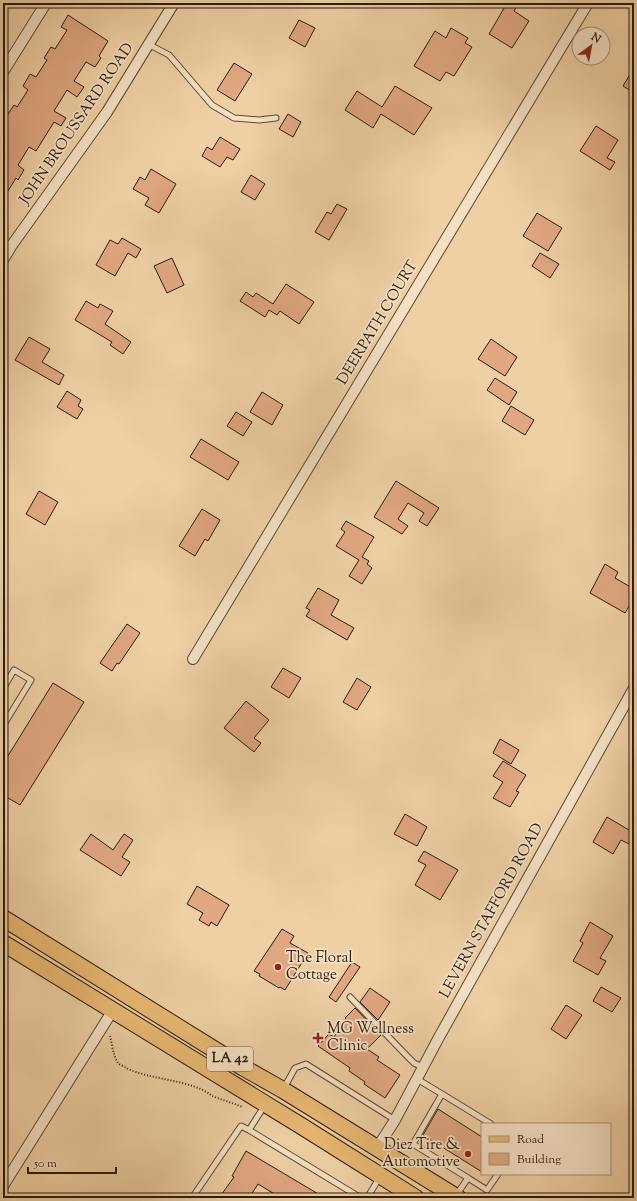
<svg xmlns="http://www.w3.org/2000/svg" width="637" height="1201" font-family="'Sorts Mill Goudy',serif">
	<style>
		.building { fill: #e0a782; stroke: #2c1a0b }
		.lines { fill: none; stroke-linecap: round; stroke-linejoin: round }
		.lane-casing { stroke: #5d4832; stroke-width: 7 }
		.street-casing { stroke: #5d4832; stroke-width: 12 }
		.primary-casing { stroke: #2c1a0b; stroke-width: 18 }
		.path { stroke: #2c1a0b; stroke-width: 2; stroke-dasharray: 1 2; stroke-linecap: butt }
		.lane { stroke: #f5e0c4; stroke-width: 5 }
		.street { stroke: #f5e0c4; stroke-width: 10 }
		.primary { stroke: #e8b872; stroke-width: 16 }
		.poi-dot { fill: #8f2418; stroke: #f5e0c4; stroke-width: 1.5 }
		.labels { text-anchor: middle; dominant-baseline: central; stroke-width: 3.5; stroke-linejoin: round; paint-order: stroke }
		.shield { fill: #f5e0c4; stroke: #685542; stroke-width: 1 }
		.shield-label { font-size: 14px; font-weight: bold; fill: #2c1a0b }
		.street-label { font-size: 15px; fill: #2c1a0b; stroke: #f5e0c4 }
		.poi-label { font-size: 15px; fill: #2c1a0b; stroke: #f5e0c4; text-anchor: start }
	</style>
	<rect width="100%" height="100%" fill="#efd0a5"/>
	<filter id="stains"><feTurbulence type="fractalNoise" baseFrequency=".005" numOctaves="4"/><feColorMatrix values="0 0 0 0 .2 0 0 0 0 .09 0 0 0 0 .02 0 0 0 .5 -.17"/></filter>
	<radialGradient id="worn" r=".72"><stop offset=".6" stop-color="#630" stop-opacity="0"/><stop offset="1" stop-color="#630" stop-opacity=".3"/></radialGradient>
	<path class="building" d="M507,3H519L514,11L529,21L512,48L489,34Z
		M68,15L108,41L99,56L101,58L95,67L86,62L74,81L84,87L77,97L67,90L54,111L66,118L61,126L54,122L36,151L29,147L18,165L24,170L18,180L16,178L3,199V122L14,105L17,107L28,90L23,86L30,74L36,77L47,60L44,58L51,47L55,49L67,30L61,27Z
		M299,20L315,28L305,47L289,38Z
		M451,28L468,38L465,43L472,47L454,76L446,72L440,81L414,66L435,31L446,38Z
		M234,63L252,74L235,101L217,90Z
		M634,68V93L623,86Z
		M395,86L432,108L414,135L381,114L373,128L345,110L357,91L382,107Z
		M288,114L301,122L293,137L279,129Z
		M596,126L618,140L607,158L615,162L610,170L580,151Z
		M220,137L240,149L233,160L227,157L220,167L202,156L207,147L212,150Z
		M151,169L176,184L159,213L145,205L149,198L133,189L140,177L145,180Z
		M251,175L265,184L255,200L241,192Z
		M337,204L347,209L329,240L315,232L327,212L331,214Z
		M537,213L562,228L548,251L523,236Z
		M122,238L141,249L136,258L128,253L115,276L96,265L110,240L118,244Z
		M540,253L559,264L550,278L532,266Z
		M172,258L184,285L167,293L154,266Z
		M286,284L314,302L299,324L280,311L277,315L269,310L265,317L240,301L246,292L253,297L256,293L273,304Z
		M86,301L98,308L100,304L113,311L105,324L131,342L123,354L110,345L112,342L75,320Z
		M29,337L50,349L42,362L64,375L59,385L15,360Z
		M491,339L517,357L505,376L478,359Z
		M495,378L517,392L509,405L487,390Z
		M67,391L81,400L78,406L83,409L77,419L57,407Z
		M262,392L283,405L272,425L250,412Z
		M511,406L534,420L525,435L502,421Z
		M236,412L252,422L243,436L227,426Z
		M201,439L239,462L228,480L190,457Z
		M396,481L439,508L427,526L419,521L424,513L408,503L398,519L408,526L402,534L374,517Z
		M39,491L58,502L45,525L26,514Z
		M202,509L220,520L208,541L205,539L195,556L179,546Z
		M346,521L374,537L362,557L369,561L367,564L372,568L362,584L349,576L359,560L336,546L345,532L341,529Z
		M605,564L618,572L615,578L634,589V598L625,613L590,593Z
		M318,588L339,600L331,615L354,628L347,640L306,616L310,610L306,608Z
		M127,624L140,633L119,664L117,663L112,671L100,663Z
		M283,668L301,678L289,698L271,687Z
		M357,678L371,687L357,710L343,702Z
		M53,683L84,702L20,805L3,795V764Z
		M246,701L269,720L254,738L261,743L254,752L224,728Z
		M500,739L519,750L511,764L493,753Z
		M503,761L526,775L516,791L519,792L510,807L493,798L503,782L493,776Z
		M405,814L427,827L417,846L394,834Z
		M607,817L634,833V840L631,845L621,840L613,854L593,842Z
		M91,834L113,850L124,834L133,840L122,857L130,862L121,876L80,850Z
		M424,851L458,870L440,900L415,885L426,865L418,861Z
		M197,886L229,905L217,926L211,922L209,926L199,920L203,913L187,904Z
		M590,922L613,936L600,958L606,961L598,975L573,961L583,943L580,941Z
		M282,929L294,936L290,943L308,953L285,990L280,987L279,988L259,976L260,974L254,971Z
		M352,962L360,967L336,1002L329,997Z
		M601,987L621,998L612,1012L593,1001Z
		M370,988L390,1002L378,1020L360,1002Z
		M566,1005L582,1015L566,1039L551,1029Z
		M355,1008L381,1035L367,1049L379,1057L377,1060L400,1075L385,1098L364,1084L365,1082L349,1071L350,1068L318,1046L329,1034L334,1037L346,1019L345,1018Z
		M438,1109L482,1137V1172L423,1135Z
		M246,1151L325,1198H281L258,1184L249,1198H219L234,1177L232,1176Z"/>
	<g class="lines">
		<defs>
			<path id="lane" d="M148,44L169,55L212,105L234,118L259,120L276,118
				M3,689L14,670L31,680L3,726
				M350,997L407,1056L414,1063L422,1067
				M417,1079L442,1094L413,1144L468,1178L457,1194
				M284,1088L295,1068L306,1064L395,1120
				M442,1094L491,1124
				M249,1130L361,1198
				M468,1178L487,1190L498,1174
				M192,1198L241,1126L249,1130L265,1105
				M367,1198L380,1177"/>
			<path id="street" d="M3,72L46,3
				M3,260L12,245L107,112L174,3
				M193,659L588,3
				M377,1148L395,1120L438,1039L634,688
				M3,1186L113,1010"/>
			<path id="primary" d="M3,918L244,1068L283,1090L458,1198
				M3,943L303,1127L416,1198"/>
		</defs>
		<use href="#lane" class="lane-casing"/>
		<use href="#street" class="street-casing"/>
		<use href="#primary" class="primary-casing"/>
		<path class="path" d="M110,1036C112,1043 113,1056 118,1063C120,1065 124,1066 126,1068C150,1080 194,1080 212,1096L243,1107"/>
		<use href="#lane" class="lane"/>
		<use href="#street" class="street"/>
		<use href="#primary" class="primary"/>
	</g>
	<g class="poi-dot">
		<circle cx="278" cy="967" r="4"/>
		<path d="M316 1032h4v4h4v4h-4v4h-4v-4h-4v-4h4z"/>
		<circle cx="468" cy="1154" r="4"/>
	</g>
	<g class="labels">
		<rect class="shield" x="207" y="1047" width="46" height="24" rx="3"/>
		<g class="shield-label">
			<text x="230" y="1059">LA 42</text>
		</g>
		<g class="street-label">
			<text transform="translate(77 124) rotate(-56)">JOHN BROUSSARD ROAD</text>
			<text transform="translate(378 323) rotate(-59)">DEERPATH COURT</text>
			<text transform="translate(492 911) rotate(-61)">LEVERN STAFFORD ROAD</text>
		</g>
		<g class="poi-label">
			<text x="286" y="958">The Floral<tspan x="286" dy="17">Cottage</tspan></text>
			<text x="327" y="1029">MG Wellness<tspan x="327" dy="17">Clinic</tspan></text>
			<text x="460" y="1145" text-anchor="end">Diez Tire &amp;<tspan x="460" dy="17">Automotive</tspan></text>
		</g>
	</g>
	<rect width="637" height="1201" fill="none" stroke="#efd0a5" stroke-width="16"/>
	<rect x="4" y="4" width="629" height="1193" fill="none" stroke="#2c1a0b" stroke-width="2"/>
	<rect x="8" y="8" width="621" height="1185" fill="none" stroke="#2c1a0b"/>
	<rect x="481" y="1123" width="130" height="52" fill="#f5e0c4" stroke="#a5917a"/>
	<rect x="489" y="1136" width="20" height="6" fill="#e8b872" stroke="#a5917a"/>
	<text x="517" y="1143" font-size="12" fill="#2c1a0b">Road</text>
	<rect x="489" y="1153" width="20" height="12" fill="#e0a782" stroke="#a5917a"/>
	<text x="517" y="1163" font-size="12" fill="#2c1a0b">Building</text>
	<g transform="translate(591 46) rotate(32)"><circle r="19" fill="#f5e0c4" stroke="#a5917a"/>
	<path d="M0-3L7 15L0 10L-7 15Z" fill="#8f2418"/>
	<text y="-6" font-size="11" font-weight="bold" text-anchor="middle" fill="#2c1a0b">N</text>
	</g>
	<path d="M28 1167v6h88v-6" fill="none" stroke="#2c1a0b" stroke-width="2"/>
	<text x="34" y="1167" font-size="12" fill="#2c1a0b" stroke="#f5e0c4" stroke-width="3" paint-order="stroke">50 m</text>
	<rect width="100%" height="100%" filter="url(#stains)"/>
	<rect width="100%" height="100%" fill="url(#worn)"/>
</svg>
